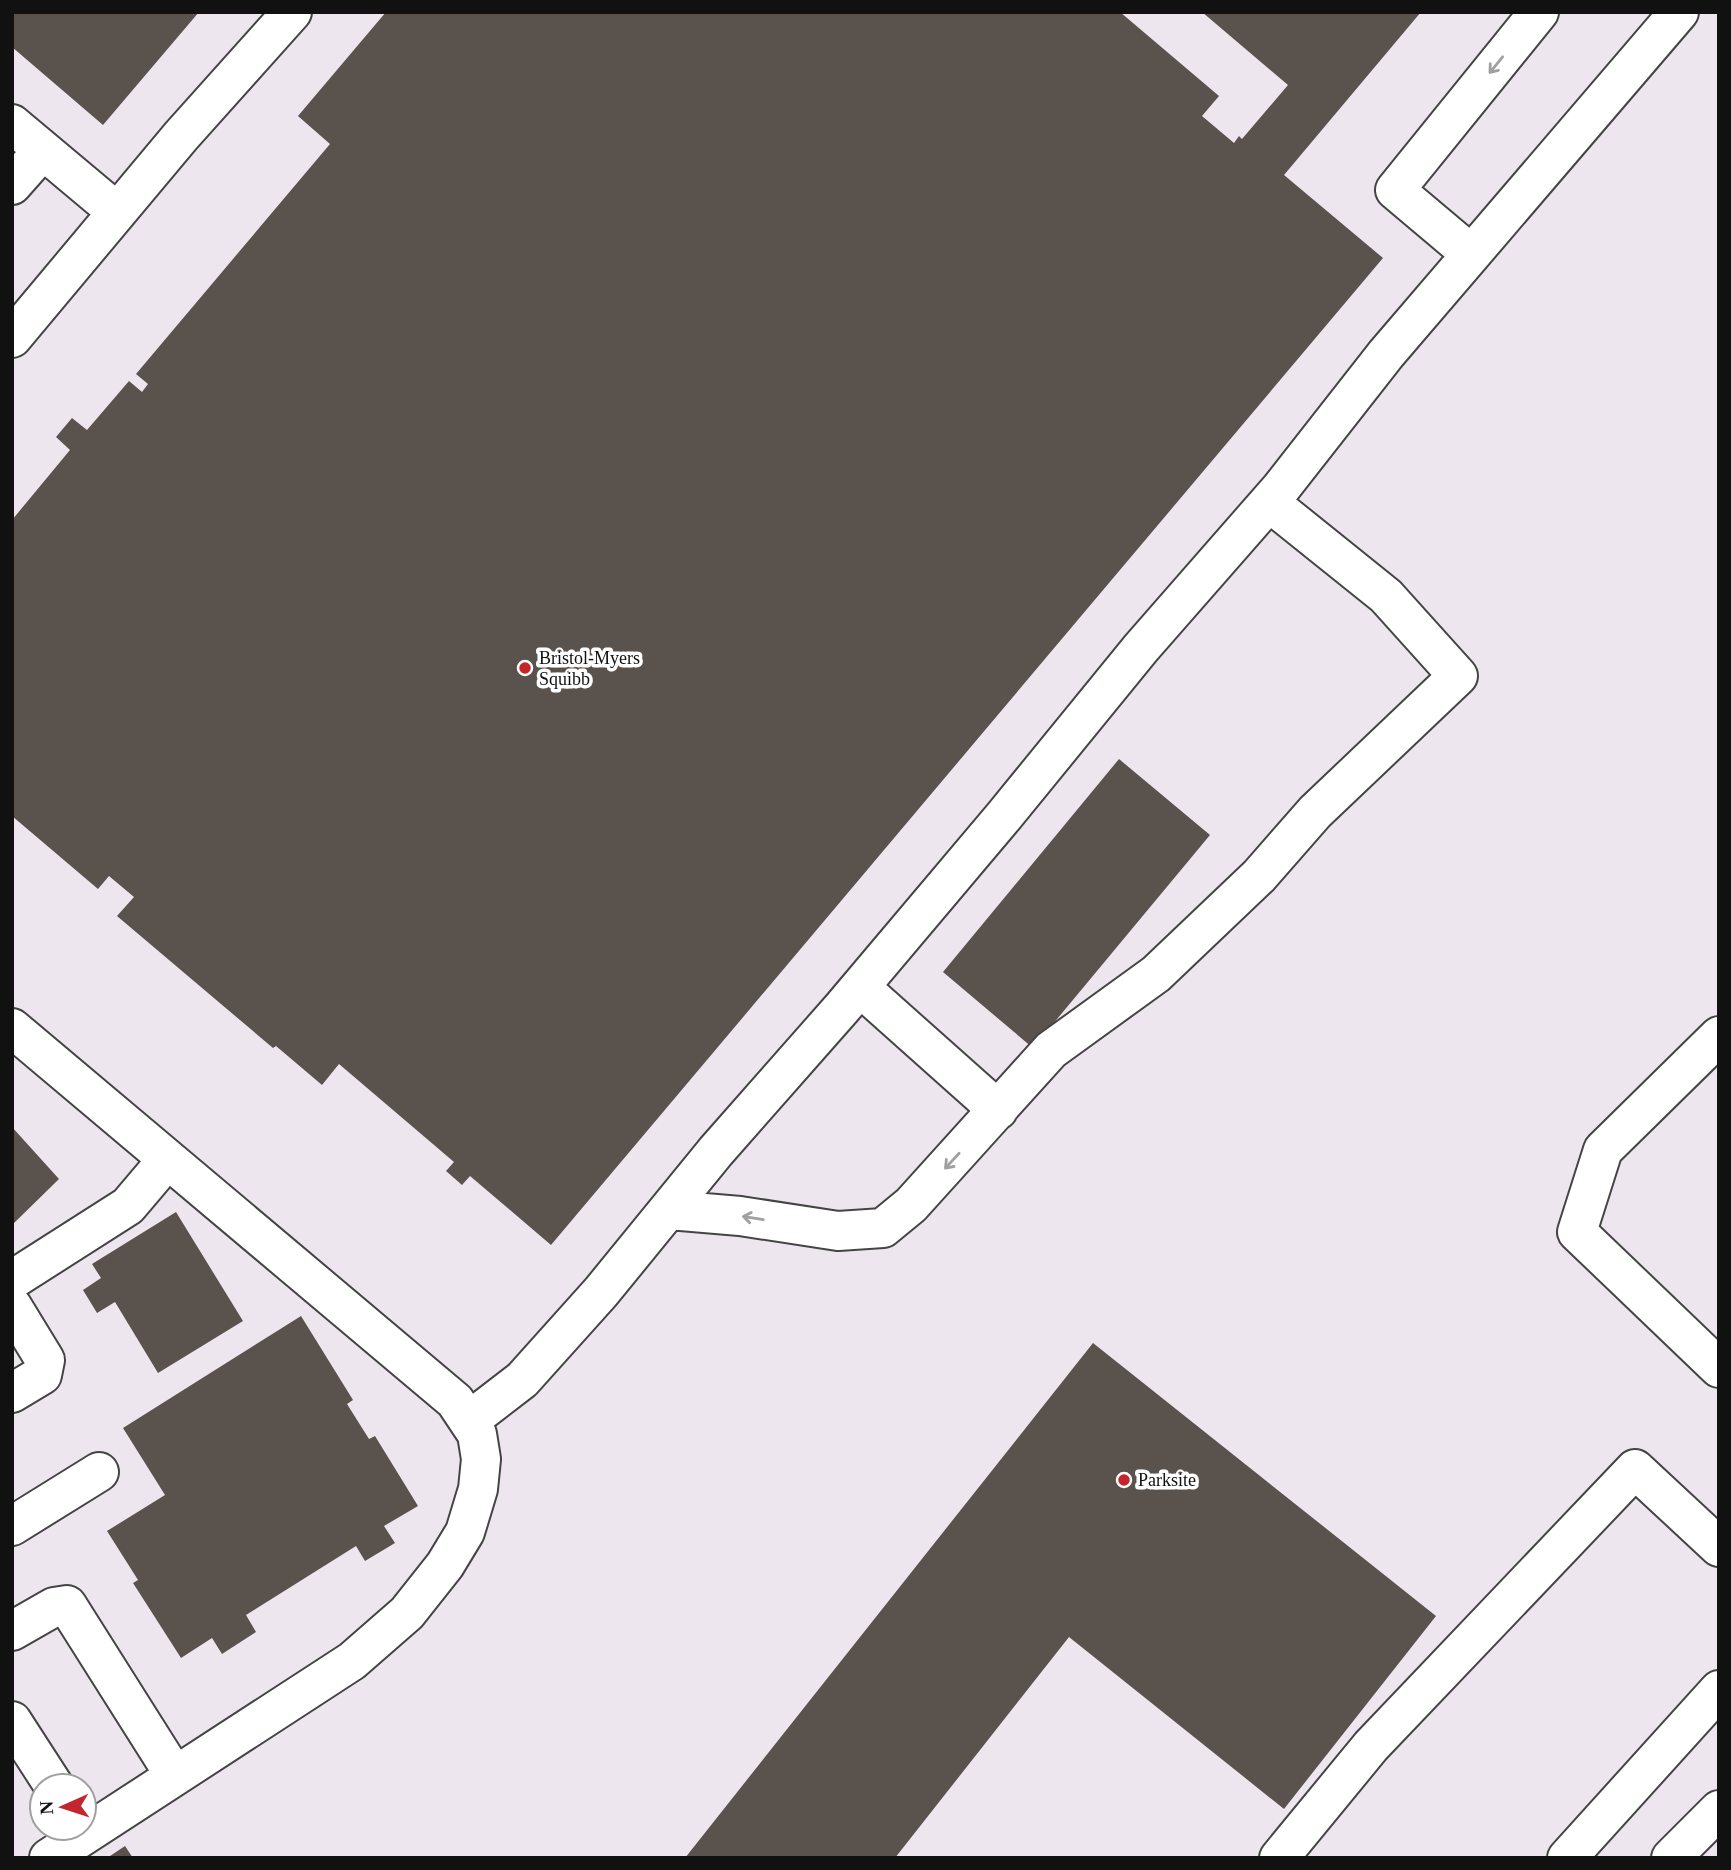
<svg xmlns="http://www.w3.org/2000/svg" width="1731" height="1870" font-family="Georgia,serif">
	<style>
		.industrial { fill: #eee6ef; fill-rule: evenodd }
		.building { fill: #5a524d }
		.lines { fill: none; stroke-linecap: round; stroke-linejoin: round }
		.minor-casing { stroke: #444; stroke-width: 42 }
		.minor { stroke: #fff; stroke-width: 38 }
		.oneway { stroke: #a0a0a0 }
		.poi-dot { fill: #c4262e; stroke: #fff; stroke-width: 2.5 }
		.labels { text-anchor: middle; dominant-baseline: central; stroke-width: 7; stroke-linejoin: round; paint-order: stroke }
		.poi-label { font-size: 18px; fill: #111; stroke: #fff; text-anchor: start }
	</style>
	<rect width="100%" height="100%" fill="#fffdf5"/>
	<path class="industrial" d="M12,12H1719V1858H12ZM42,1786H84V1828H42Z"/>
	<path class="building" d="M12,12H199L103,125L12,47Z
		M386,12H1120L1219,96L1202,116L1234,143L1239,136L1242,139L1288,85L1202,12H1421L1284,175L1383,258L551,1245L470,1176L462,1185L446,1171L454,1162L339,1064L322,1085L276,1046L273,1048L117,916L134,897L109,876L98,889L12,816V520L70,450L56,437L72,418L87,430L129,381L142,392L148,384L136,374L330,144L298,116Z
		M1119,759L1210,835L1033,1048L943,972Z
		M12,1127L59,1179L12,1225Z
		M176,1212L243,1321L158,1373L115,1302L97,1313L83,1290L101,1278L92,1264Z
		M301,1316L353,1400L347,1404L369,1439L375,1436L418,1506L384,1526L395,1543L365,1561L356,1546L246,1615L256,1632L222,1654L212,1638L181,1658L133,1583L138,1580L107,1531L165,1495L123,1428Z
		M1093,1343L1436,1616L1284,1809L1069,1637L895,1858H685Z
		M125,1846L133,1858H107Z"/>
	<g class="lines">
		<defs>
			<path id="minor" d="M12,124L117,212
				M12,185L43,150
				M1471,254L1395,190L1539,12
				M12,338L181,136L292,12
				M860,987L998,1110
				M12,1028L455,1401L477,1434L481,1459L478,1489L465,1532L445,1565L407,1613L352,1661L49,1858
				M1719,1036L1603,1150L1577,1232L1719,1368
				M669,1210L740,1216L838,1231L883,1228L911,1205L1051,1050L1156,974L1259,876L1315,812L1458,676L1386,596L1269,502
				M12,1280L128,1206L167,1160
				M12,1306L45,1360L42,1375L12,1393
				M470,1420L522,1380L601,1292L716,1151L842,1008L1004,816L1141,648L1281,488L1386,354L1679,12
				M12,1526L99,1472
				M12,1631L54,1607L67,1605L175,1776
				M12,1721L54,1786
				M1279,1858L1371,1746L1635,1469L1719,1547
				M1567,1858L1719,1690
				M1671,1858L1719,1810"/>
		</defs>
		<use href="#minor" class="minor-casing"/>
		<use href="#minor" class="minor"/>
	</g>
	<defs><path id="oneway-shaft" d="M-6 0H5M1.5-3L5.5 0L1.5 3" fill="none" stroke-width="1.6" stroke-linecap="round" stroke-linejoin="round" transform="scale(1.75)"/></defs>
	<g class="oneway">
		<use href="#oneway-shaft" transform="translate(1496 65) rotate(129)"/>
		<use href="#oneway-shaft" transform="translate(952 1161) rotate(133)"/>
		<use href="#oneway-shaft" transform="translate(753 1218) rotate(-171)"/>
	</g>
	<g class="poi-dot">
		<circle cx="525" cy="668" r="7"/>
		<circle cx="1124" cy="1480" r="7"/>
	</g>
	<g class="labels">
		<g class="poi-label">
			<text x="539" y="658">Bristol-Myers<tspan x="539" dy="21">Squibb</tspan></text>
			<text x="1138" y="1480">Parksite</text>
		</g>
	</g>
	<rect width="1731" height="1870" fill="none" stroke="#111111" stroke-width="28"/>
	<g transform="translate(63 1807) rotate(267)"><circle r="33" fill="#ffffff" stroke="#a0a0a0" stroke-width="2"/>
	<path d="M0-5L12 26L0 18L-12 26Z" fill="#c4262e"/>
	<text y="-10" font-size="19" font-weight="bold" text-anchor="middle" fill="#111111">N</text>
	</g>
</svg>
